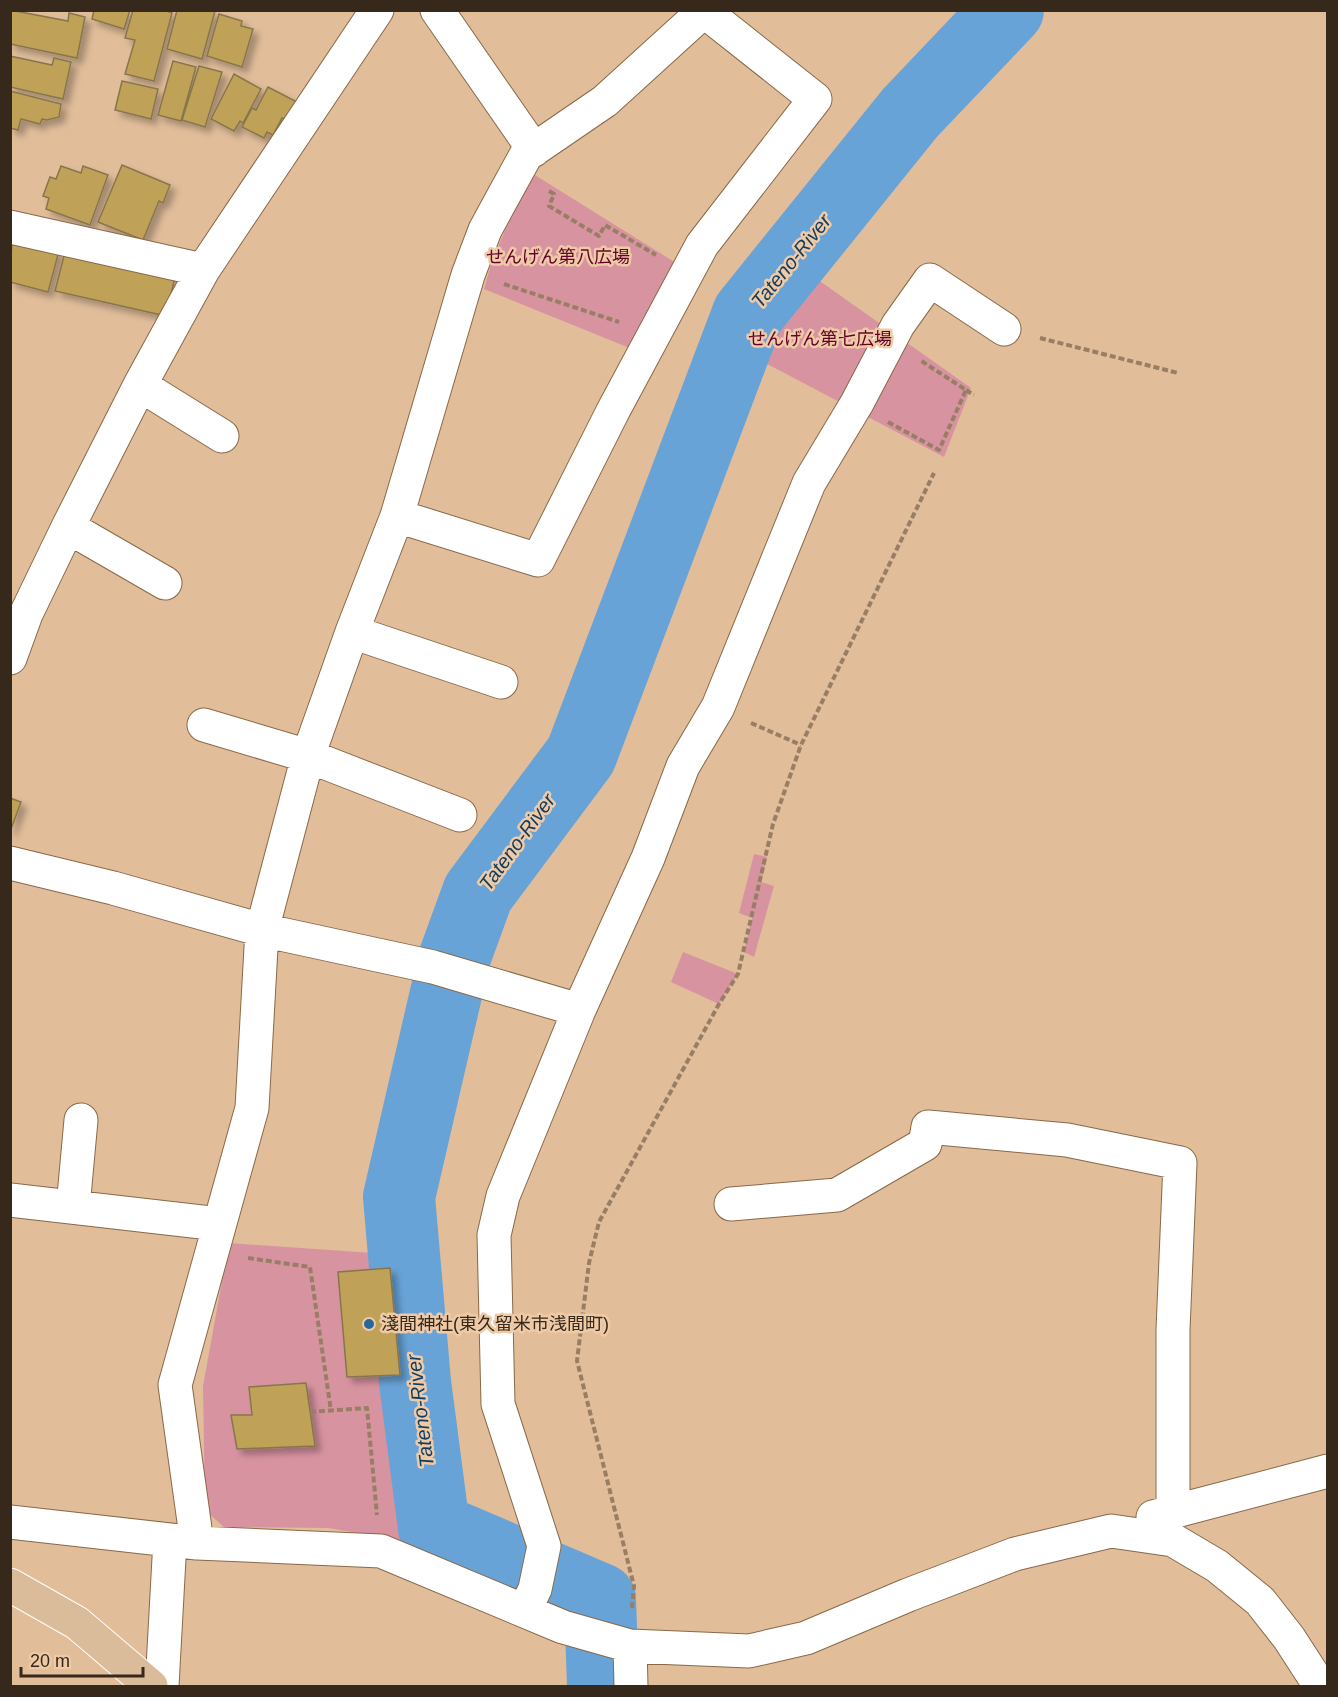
<svg xmlns="http://www.w3.org/2000/svg" width="1338" height="1697" font-family="Arial,'Noto Sans JP',sans-serif">
	<style>
		.green { fill: #d893a1 }
		.lines { fill: none; stroke-linecap: round; stroke-linejoin: round }
		.river { stroke: #68a3d7; stroke-width: 72 }
		.building { fill: #bfa158; stroke: #88764c; stroke-width: 1.5; filter: url(#shadow) }
		.minor-casing { stroke: #896948; stroke-width: 35 }
		.major-casing { stroke: #fff; stroke-width: 35 }
		.path { stroke: #987e64; stroke-width: 4; stroke-dasharray: 6 3; stroke-linecap: butt }
		.minor { stroke: #fff; stroke-width: 33 }
		.major { stroke: #dabb9a; stroke-width: 33 }
		.poi-dot { fill: #26689d; stroke: #eecaa7; stroke-width: 2 }
		.labels { text-anchor: middle; dominant-baseline: central; stroke-width: 5; stroke-linejoin: round; paint-order: stroke }
		.park-label { font-size: 18px; fill: #640128; stroke: #eecaa7 }
		.poi-label { font-size: 18px; fill: #36281a; stroke: #eecaa7; text-anchor: start }
		.water-label { font-size: 20px; font-style: italic; fill: #103c5f; stroke: #eecaa7 }
	</style>
	<defs>
		<filter id="shadow"><feDropShadow dx="5.5" dy="5.5" stdDeviation="3" flood-color="#0004"/></filter>
	</defs>
	<rect width="100%" height="100%" fill="#e1bd9a"/>
	<path class="green" d="M530,172L684,268L637,351L484,289L492,261Z
		M807,272L971,388L944,457L754,357Z
		M754,854L767,857L761,882L774,886L754,957L744,952L752,918L739,913Z
		M683,952L738,974L719,1004L671,982Z
		M229,1243L387,1254L425,1553L388,1538L328,1528L224,1527L205,1510L203,1386Z"/>
	<g class="lines">
		<path class="river" d="M603,1686L600,1599L434,1528L415,1382L399,1197L454,959L478,893L581,755L748,314L910,113L1008,10"/>
	</g>
	<path class="building" d="M10,10L68,21L69,13L85,17L77,58L10,44Z
		M94,10H130L124,29L92,19Z
		M133,10H164L172,13L154,81L125,74L135,40L125,38Z
		M177,10L215,11L202,59L167,49Z
		M219,14L242,21L241,26L253,29L242,67L207,56Z
		M10,56L52,65L54,58L71,62L63,99L10,87Z
		M173,61L196,67L181,121L158,115Z
		M199,66L222,72L205,127L182,120Z
		M234,74L261,89L243,123L240,121L234,131L211,119Z
		M122,81L158,89L151,119L115,110Z
		M268,87L297,102L287,120L282,118L273,135L267,132L264,138L242,127L252,108L256,110Z
		M10,91L61,104L59,117L47,120L42,119L40,124L21,119L18,130L10,128Z
		M122,165L170,185L163,203L159,201L143,240L98,222Z
		M61,166L81,173L83,166L108,175L90,225L46,209L49,198L43,196L50,177L56,179Z
		M12,238L59,251L48,292L10,282Z
		M65,252L175,277L166,316L55,291Z
		M10,798L21,802L10,832Z
		M390,1268L400,1375L347,1377L338,1272Z
		M306,1383L315,1446L237,1449L231,1415H252L249,1387Z"/>
	<g class="lines">
		<defs>
			<path id="minor" d="M437,10L534,150
				M10,227L203,270
				M140,385L222,436
				M397,516L538,560L613,411L702,245L815,99L704,11
				M68,527L165,583
				M352,632L501,682
				M10,658L26,614L68,527L140,385L203,270L377,10
				M204,725L308,756L460,815
				M10,863L113,888L262,930L433,967L579,1010
				M10,1200L219,1224
				M731,1204L837,1195L925,1144L928,1127L1067,1140L1180,1163L1173,1330V1511
				M73,1207L81,1120
				M1153,1517L1328,1471
				M10,1522L197,1543L381,1551L563,1627L630,1646L749,1651L806,1638L908,1595L1015,1554L1111,1531L1173,1540L1217,1566L1260,1601L1289,1638L1320,1686
				M197,1543L175,1385L252,1108L262,930L308,756L352,632L397,516L468,275L485,230L498,206L526,155L605,101L705,10
				M525,1610L535,1589L544,1546L498,1404L494,1235L503,1196L579,1010L648,858L683,766L718,707L809,483L857,403L898,325L930,280L1004,329
				M630,1646L631,1686
				M162,1686L170,1540"/>
			<path id="major" d="M10,1585L77,1623L151,1686"/>
		</defs>
		<use href="#minor" class="minor-casing"/>
		<use href="#major" class="major-casing"/>
		<path class="path" d="M549,191L554,194L549,206L599,236L605,225L656,255
			M504,284L619,322
			M1040,338L1178,373
			M966,390L974,395
			M888,422L939,450L966,390L920,360
			M751,723L801,745
			M248,1258L310,1267L331,1411
			M310,1412L367,1408L377,1515
			M632,1608L634,1586L577,1361L589,1263L599,1222L719,1004L738,974L773,824L801,745L934,473"/>
		<use href="#minor" class="minor"/>
		<use href="#major" class="major"/>
	</g>
	<circle class="poi-dot" cx="369" cy="1324" r="6"/>
	<g class="labels">
		<g class="park-label">
			<text x="558" y="257">せんげん第八広場</text>
			<text x="820" y="339">せんげん第七広場</text>
		</g>
		<g class="poi-label">
			<text x="381" y="1324">淺間神社(東久留米市浅間町)</text>
		</g>
		<g class="water-label">
			<text transform="translate(791 261) rotate(-51)">Tateno-River</text>
			<text transform="translate(517 842) rotate(-54)">Tateno-River</text>
			<text transform="translate(420 1411) rotate(-97)">Tateno-River</text>
		</g>
	</g>
	<rect width="1338" height="1697" fill="none" stroke="#36281a" stroke-width="24"/>
	<path d="M21 1667v9h122v-9" fill="none" stroke="#36281a" stroke-width="3"/>
	<text x="30" y="1667" font-size="18" fill="#36281a" stroke="#eecaa7" stroke-width="4.5" paint-order="stroke">20 m</text>
</svg>
